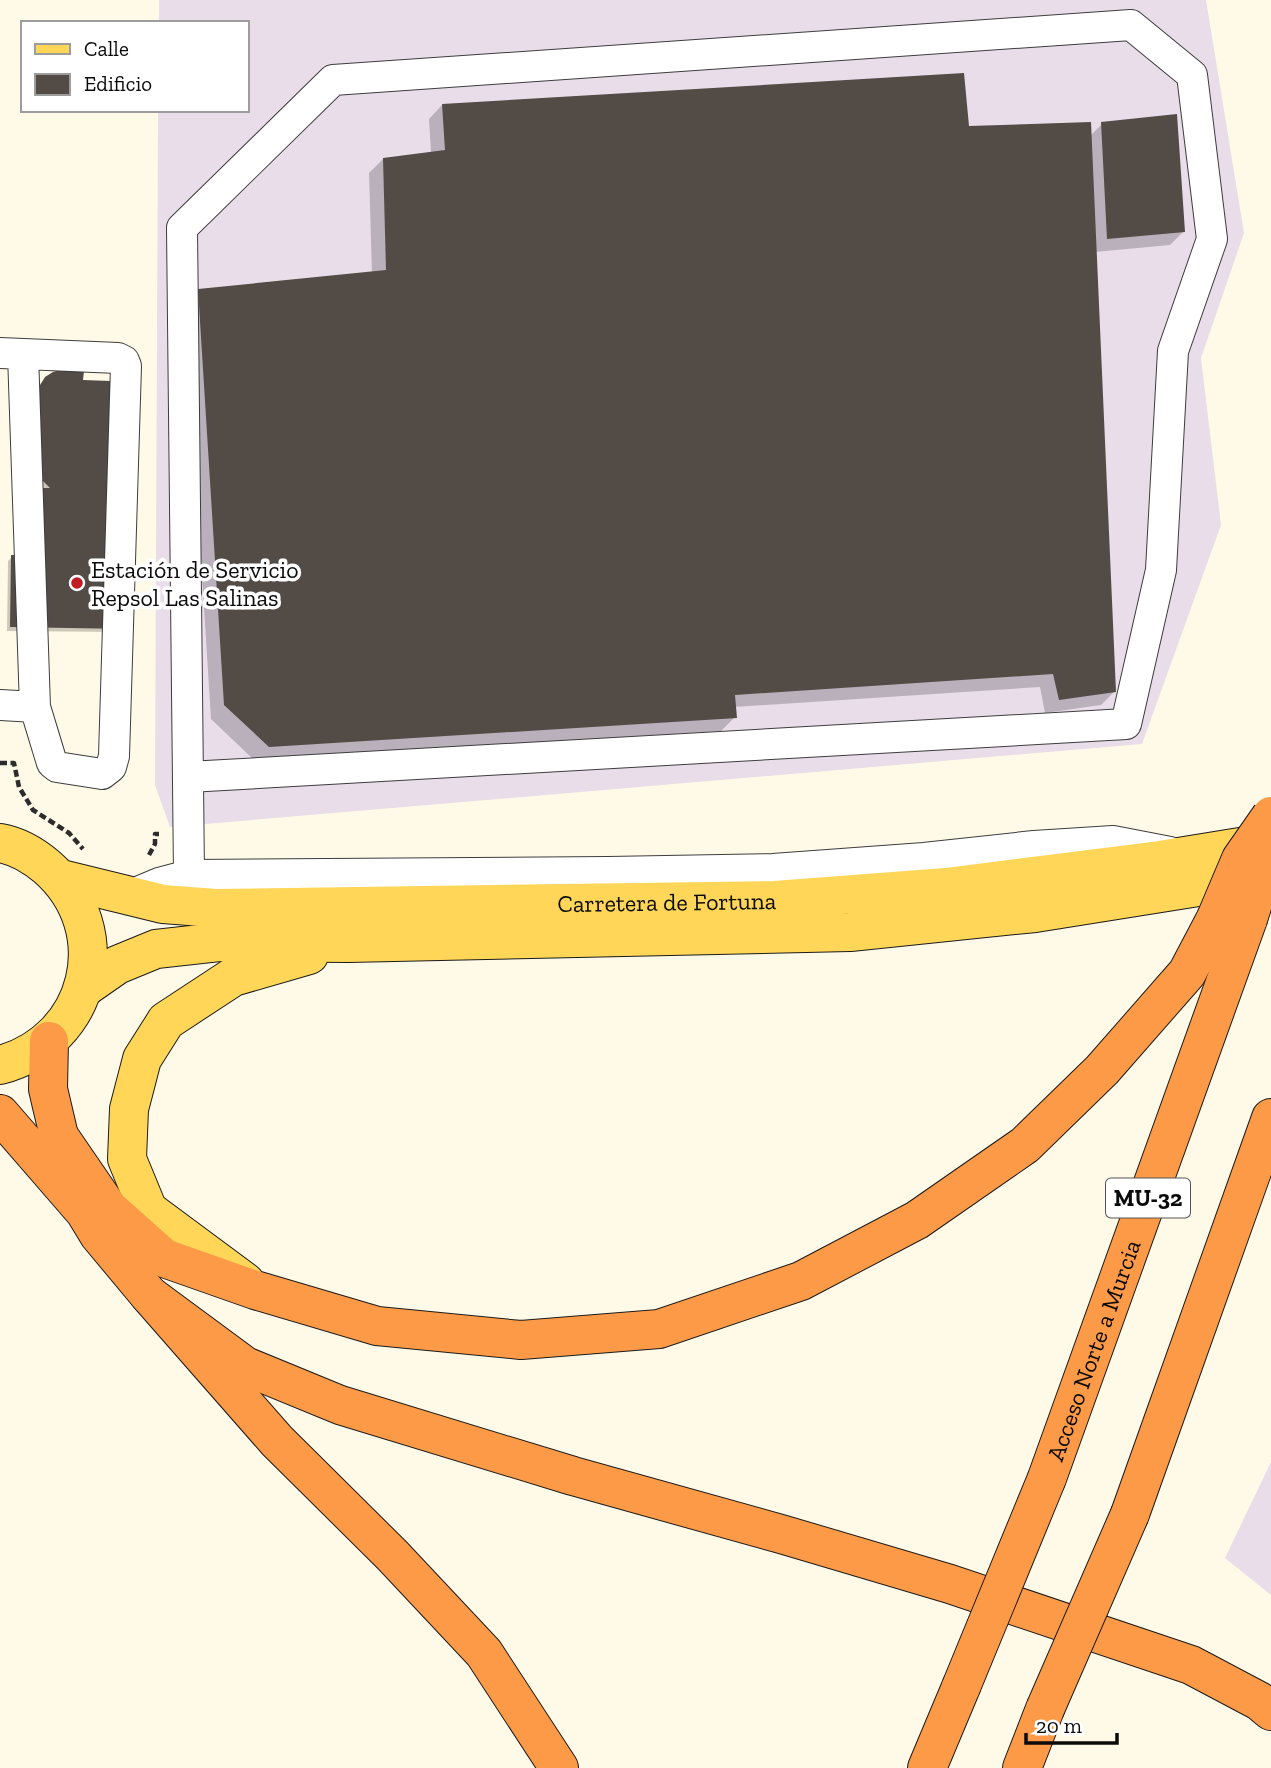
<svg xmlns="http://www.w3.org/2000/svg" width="1271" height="1768" font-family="'Zilla Slab',serif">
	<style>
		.industrial { fill: #e9ddea }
		.shadow { fill: #0003 }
		.building { fill: #534b46 }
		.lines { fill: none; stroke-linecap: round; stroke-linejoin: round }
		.minor-casing { stroke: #3d3d3d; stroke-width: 32 }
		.major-casing { stroke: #1b1b1b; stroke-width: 40 }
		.highway-casing { stroke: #1b1b1b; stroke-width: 40 }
		.path { stroke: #2c2c2c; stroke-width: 4.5; stroke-dasharray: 7 3.5; stroke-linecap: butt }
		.minor { stroke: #fff; stroke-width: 30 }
		.major { stroke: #ffd657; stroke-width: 38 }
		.highway { stroke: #fd9a47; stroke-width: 38 }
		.highway-bridge-casing { stroke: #1b1b1b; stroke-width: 40; stroke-linecap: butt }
		.highway-bridge { stroke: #fd9a47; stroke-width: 38 }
		.poi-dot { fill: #c01c24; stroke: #fff; stroke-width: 2.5 }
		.labels { text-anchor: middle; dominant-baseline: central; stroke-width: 7; stroke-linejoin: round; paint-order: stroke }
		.shield { fill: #fff; stroke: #545454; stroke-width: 2 }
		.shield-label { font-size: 23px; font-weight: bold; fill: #0a0a0a }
		.poi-label { font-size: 24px; fill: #0a0a0a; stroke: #fff; text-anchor: start }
		.street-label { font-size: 24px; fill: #0a0a0a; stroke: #fff }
	</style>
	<rect width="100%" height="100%" fill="#fffae7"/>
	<path class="industrial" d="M159,0H1206L1244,233L1201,358L1221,525L1142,744L170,827L155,785L158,110H247V23H159Z
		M1271,1462V1595L1225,1558Z"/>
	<path class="shadow" d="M442,105L967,128L1090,136L1102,124L1184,231L1170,245L1095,252L1115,691L1101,705L1045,713L1040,687L734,707L735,717L721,731L254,760L211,719L185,304L199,291L372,274L369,173L383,159L431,153L429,119Z
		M46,378L121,632L7,631L8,561L12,557H30L31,393Z"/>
	<path class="building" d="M964,73L969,126L1091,122L1116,692L1059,700L1053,674L735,695L737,718L269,747L224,705L198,289L386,270L383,158L445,150L442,104Z
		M1177,114L1185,232L1107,239L1101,122Z
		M60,370L84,371L83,380L111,381L127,629L10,627L11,555H33L34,488H50L43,481L39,475V387L45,377L53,372Z"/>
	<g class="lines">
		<defs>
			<path id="minor" d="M0,353L118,358L124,361L126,366L114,756L111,767L102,774L57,767L52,763L35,707L23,354
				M0,705L35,707
				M188,777L1126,724L1161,570L1173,351L1212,239L1192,75L1131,25L333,80L182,228L189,875
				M128,896L159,883L189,875L608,872L773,869L924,858L1034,846L1113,841L1170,852"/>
			<g id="major">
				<path d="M0,843C17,846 34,856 47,867C119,930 91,1041 0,1065"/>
				<path id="s1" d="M61,879L163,904L216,908L775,900L946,887L1160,860L1271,842"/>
				<path d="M84,988L117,965L156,949L219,942L348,943L850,932L1035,913L1261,877"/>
				<path d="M245,1282L148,1210L127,1159L129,1109L142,1059L166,1021L233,977L309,955"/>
			</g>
			<g id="highway">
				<path d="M49,1041L48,1089L59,1136L67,1161"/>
				<path d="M0,1114L85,1212L99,1235L149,1295L277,1441L392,1555L484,1653L559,1768"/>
				<path d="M59,1136L109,1209L164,1258L255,1290L377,1326L521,1340L659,1329L801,1281L917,1220L1025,1145L1102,1070L1187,973L1216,918"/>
				<path d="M149,1295L245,1366L340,1405L573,1476L781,1534L950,1584L1191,1665L1259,1701L1271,1711"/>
				<path id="s2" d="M1047,1478L1248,919"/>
				<path d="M1130,1514L1271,1118"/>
				<path d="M927,1768L961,1687"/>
				<path d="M1022,1768L1045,1709"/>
			</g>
		</defs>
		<use href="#minor" class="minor-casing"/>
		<use href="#major" class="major-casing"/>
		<use href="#highway" class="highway-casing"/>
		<path class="path" d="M0,763H14L19,787L33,810L69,833L83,849
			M149,855L155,844V834H159"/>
		<use href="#minor" class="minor"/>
		<use href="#major" class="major"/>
		<use href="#highway" class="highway"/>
		<defs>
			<path id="highway-bridge" d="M1216,918L1241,859L1271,816
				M1248,919L1271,846
				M961,1687L1047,1478
				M1045,1709L1130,1514"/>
		</defs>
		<use href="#highway-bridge" class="highway-bridge-casing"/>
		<use href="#highway-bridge" class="highway-bridge"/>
	</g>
	<circle class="poi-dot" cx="77" cy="583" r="7"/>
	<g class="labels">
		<rect class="shield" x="1106" y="1178.5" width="84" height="39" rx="5"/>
		<g class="shield-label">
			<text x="1148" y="1198">MU-32</text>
		</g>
		<g class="poi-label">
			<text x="91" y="569">Estación de Servicio<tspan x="91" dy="28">Repsol Las Salinas</tspan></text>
		</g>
		<g class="street-label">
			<text stroke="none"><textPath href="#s1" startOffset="609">Carretera de Fortuna</textPath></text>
			<text stroke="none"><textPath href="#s2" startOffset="136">Acceso Norte a Murcia</textPath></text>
		</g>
	</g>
	<rect x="21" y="21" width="228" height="91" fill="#ffffff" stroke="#9d9d9d" stroke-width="2"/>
	<rect x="35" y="44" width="35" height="10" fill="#ffd657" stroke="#9d9d9d" stroke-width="2"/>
	<text x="84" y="56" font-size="21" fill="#0a0a0a">Calle</text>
	<rect x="35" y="74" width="35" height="21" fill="#534b46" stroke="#9d9d9d" stroke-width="2"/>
	<text x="84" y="91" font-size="21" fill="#0a0a0a">Edificio</text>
	<path d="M1026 1733v10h91v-10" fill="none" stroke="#0a0a0a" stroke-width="3.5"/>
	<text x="1036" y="1733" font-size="21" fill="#0a0a0a" stroke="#ffffff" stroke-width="5" paint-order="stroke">20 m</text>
</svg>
